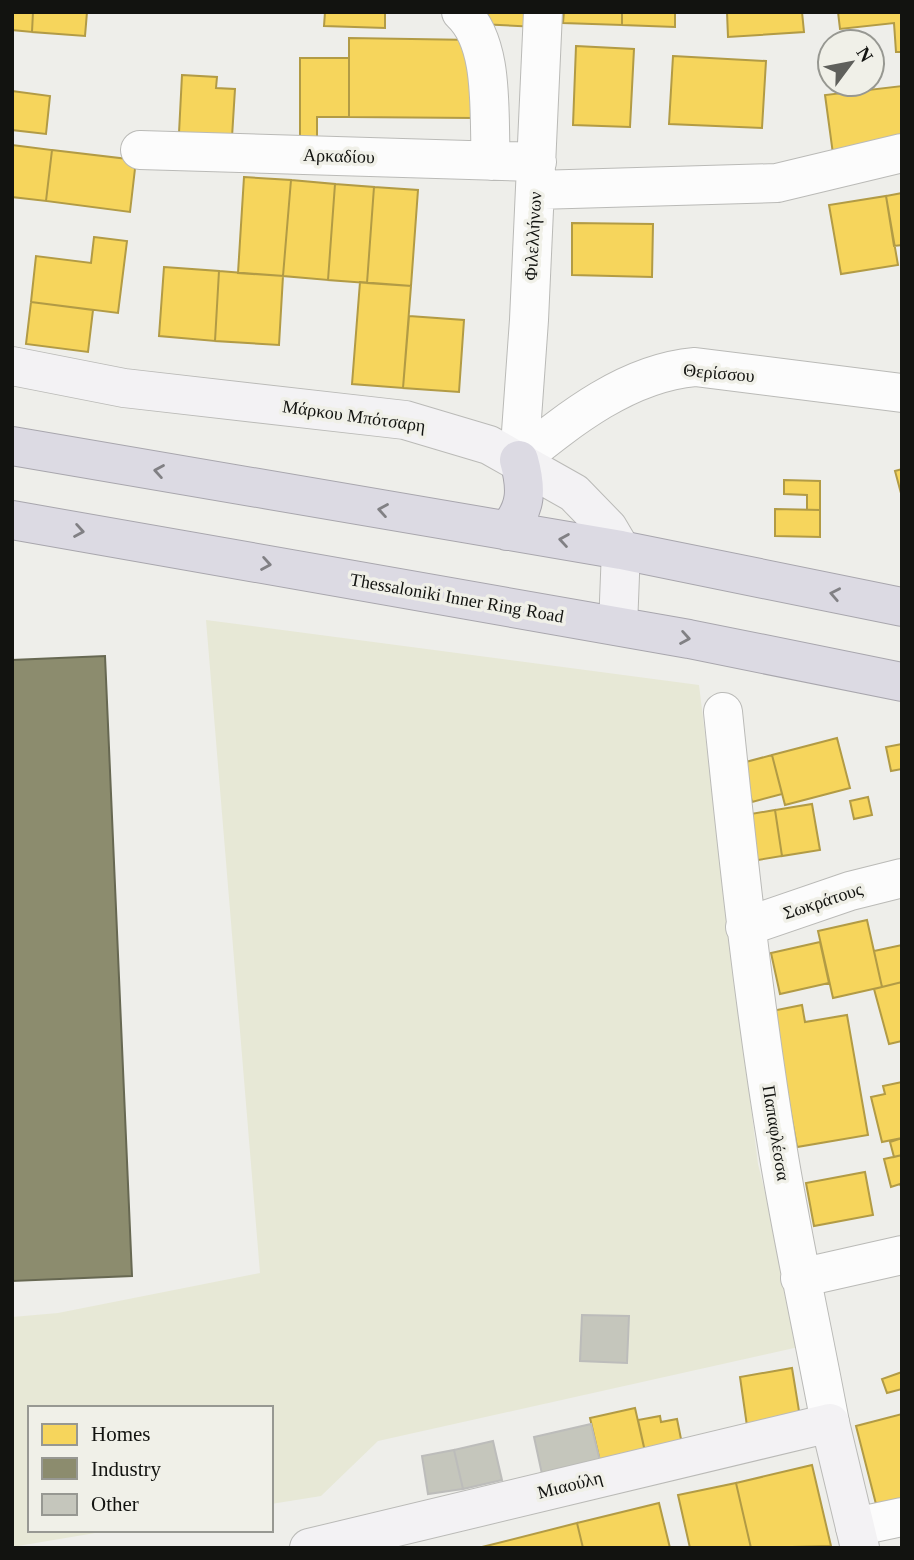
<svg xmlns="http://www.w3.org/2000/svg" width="914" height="1560" font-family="'Times New Roman',serif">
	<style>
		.green { fill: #e7e8d6 }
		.homes { fill: #f6d55c; stroke: #b29b45; stroke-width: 2 }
		.industry { fill: #8c8c6e; stroke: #676852; stroke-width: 2 }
		.building { fill: #c5c6bc; stroke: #bcbcba; stroke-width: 2 }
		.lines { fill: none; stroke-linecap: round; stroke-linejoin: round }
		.street-casing { stroke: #babab7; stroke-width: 40 }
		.secondary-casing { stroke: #babab7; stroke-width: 40 }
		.highway-casing { stroke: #a8a6ad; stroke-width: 40 }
		.street { stroke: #fcfcfc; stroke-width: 38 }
		.secondary { stroke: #f3f2f4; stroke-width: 38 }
		.highway { stroke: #dcdae3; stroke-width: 38 }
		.oneway { stroke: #818084 }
		.labels { text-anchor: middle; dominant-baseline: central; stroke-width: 7; stroke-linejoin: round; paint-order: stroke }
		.street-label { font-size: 18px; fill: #121310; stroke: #f0f0e8 }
	</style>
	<rect width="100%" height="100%" fill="#eeeeea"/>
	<path class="green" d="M206,620L699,685L758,1164L803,1346L378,1441L321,1496L271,1504V1408H30V1530H113L12,1547V1317L58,1313L260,1273Z"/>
	<path class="homes" d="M12,12H33L32,32L12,30Z
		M33,12H87L85,36L32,32Z
		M325,12H385V28L324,26Z
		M479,12H537V27L479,24Z
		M564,12H622V25L563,23Z
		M622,12H675V27L622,25Z
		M727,12H802L804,32L728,37Z
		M838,12H902V52H896L894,23L840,29Z
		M349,38L474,40V118L349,117Z
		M576,46L634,49L630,127L573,125Z
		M673,56L766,61L762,128L669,124Z
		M300,58H349V117H317V138L300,137Z
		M182,75L217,77L216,88L235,89L232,137L179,133Z
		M902,86V145L833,154L825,95Z
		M12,91L50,96L46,134L12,130Z
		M12,145L52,150L46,201L12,197Z
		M52,150L136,160L130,212L46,201Z
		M244,177L291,180L283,276L238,273Z
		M291,180L335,184L328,280L283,276Z
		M335,184L374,187L367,283L328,280Z
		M374,187L418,190L411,286L367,283Z
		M902,193V245L894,246L886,196Z
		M886,196L898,265L841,274L829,205Z
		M572,223L653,224L652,277L572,275Z
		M94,237L127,241L118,313L31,302L36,256L91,263Z
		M164,267L219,271L215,341L159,336Z
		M219,271L283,276L279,345L215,341Z
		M360,282L411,286L403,388L352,384Z
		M31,302L93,310L88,352L26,344Z
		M409,316L464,320L459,392L403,388Z
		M902,469V497L895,471Z
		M784,480L820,481V510H807V495L784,494Z
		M775,509L820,510V537L775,536Z
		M837,738L850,788L785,805L772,755Z
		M902,744V769L891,771L886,747Z
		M772,755L782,794L752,802L742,763Z
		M868,797L872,815L854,819L850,801Z
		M812,804L820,850L782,856L775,810Z
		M775,810L782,856L752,861L745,815Z
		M867,920L882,987L833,998L818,931Z
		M820,942L829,983L780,994L771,953Z
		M902,945V982L882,987L874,951Z
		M902,982V1041L889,1044L874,989Z
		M802,1005L805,1022L847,1015L868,1135L797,1147L772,1011Z
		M902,1082V1138L882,1142L871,1097L885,1094L883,1086Z
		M902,1138V1155L894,1157L890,1142Z
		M902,1155V1189L900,1184L891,1187L884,1159Z
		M865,1172L873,1215L814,1226L806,1183Z
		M792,1368L800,1417L747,1426L740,1377Z
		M902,1372V1389L887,1393L882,1379Z
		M635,1408L646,1456L601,1466L590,1418Z
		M902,1414V1503L877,1508L856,1426Z
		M660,1416L661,1422L677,1419L683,1449L646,1456L638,1420Z
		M812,1465L831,1546L751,1548L736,1483Z
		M736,1483L751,1548H690L678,1495Z
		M659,1503L670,1548H583L577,1523Z
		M577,1523L583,1548H478Z"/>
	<path class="industry" d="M105,656L132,1276L12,1281V660Z"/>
	<path class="building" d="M582,1315L629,1316L627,1363L580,1361Z
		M591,1424L600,1461L542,1474L534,1437Z
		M493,1441L502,1480L463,1489L454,1450Z
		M454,1450L463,1489L428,1494L422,1456Z"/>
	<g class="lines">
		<defs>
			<path id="street" d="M461,12C496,44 488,116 491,161
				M140,150L537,162
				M536,190L777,183L902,153
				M519,460L529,320L543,12
				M519,460C570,419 627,373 695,367L902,393
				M723,712C738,859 754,1005 778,1151C793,1242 813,1332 830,1423
				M745,927L850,891L902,878
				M800,1278L902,1255
				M855,1527L902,1517"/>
			<path id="secondary" d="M12,366L124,388L405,420L489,445L574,493L608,528L621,550L618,626
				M309,1548L830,1423L860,1548"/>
			<path id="highway" d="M12,446L621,550L902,607
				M12,520L689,639L902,682
				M507,531C527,508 527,489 519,460"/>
		</defs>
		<use href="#street" class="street-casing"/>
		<use href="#secondary" class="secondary-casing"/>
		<use href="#highway" class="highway-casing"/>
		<use href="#street" class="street"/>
		<use href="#secondary" class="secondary"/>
		<use href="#highway" class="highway"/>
	</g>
	<defs><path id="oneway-chevron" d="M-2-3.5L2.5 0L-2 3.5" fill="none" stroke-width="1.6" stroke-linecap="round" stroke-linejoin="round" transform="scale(1.75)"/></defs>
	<g class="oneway">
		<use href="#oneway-chevron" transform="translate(159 471) rotate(-170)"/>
		<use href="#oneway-chevron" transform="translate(383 510) rotate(-170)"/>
		<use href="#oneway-chevron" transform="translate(79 531) rotate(10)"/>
		<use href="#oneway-chevron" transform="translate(564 540) rotate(-171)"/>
		<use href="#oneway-chevron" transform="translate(266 564) rotate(10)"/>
		<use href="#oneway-chevron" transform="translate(835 594) rotate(-169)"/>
		<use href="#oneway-chevron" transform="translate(685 638) rotate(10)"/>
	</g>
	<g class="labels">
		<g class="street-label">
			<text transform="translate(339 156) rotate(2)">Αρκαδίου</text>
			<text transform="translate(533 236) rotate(-87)">Φιλελλήνων</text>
			<text transform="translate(719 373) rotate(5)">Θερίσσου</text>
			<text transform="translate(354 416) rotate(8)">Μάρκου Μπότσαρη</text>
			<text transform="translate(457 598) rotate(10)">Thessaloniki Inner Ring Road</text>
			<text transform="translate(823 901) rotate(-18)">Σωκράτους</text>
			<text transform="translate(776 1133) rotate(81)">Παπαφλέσσα</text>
			<text transform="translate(570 1485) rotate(-14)">Μιαούλη</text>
		</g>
	</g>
	<rect width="914" height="1560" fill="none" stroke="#121310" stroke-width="28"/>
	<rect x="28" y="1406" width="245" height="126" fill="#f0f0e8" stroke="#979892" stroke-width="2"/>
	<rect x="42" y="1424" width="35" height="21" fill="#f6d55c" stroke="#979892" stroke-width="2"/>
	<text x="91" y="1441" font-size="21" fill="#121310">Homes</text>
	<rect x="42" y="1458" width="35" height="21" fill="#8c8c6e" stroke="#979892" stroke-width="2"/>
	<text x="91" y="1476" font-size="21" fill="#121310">Industry</text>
	<rect x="42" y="1494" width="35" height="21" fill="#c5c6bc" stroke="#979892" stroke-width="2"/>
	<text x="91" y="1511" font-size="21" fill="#121310">Other</text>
	<g transform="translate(851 63) rotate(58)"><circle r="33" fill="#f0f0e8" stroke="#979892" stroke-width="2"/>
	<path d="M0-5L12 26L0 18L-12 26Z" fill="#5f605c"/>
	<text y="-10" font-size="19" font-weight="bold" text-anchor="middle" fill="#121310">N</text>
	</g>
</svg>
